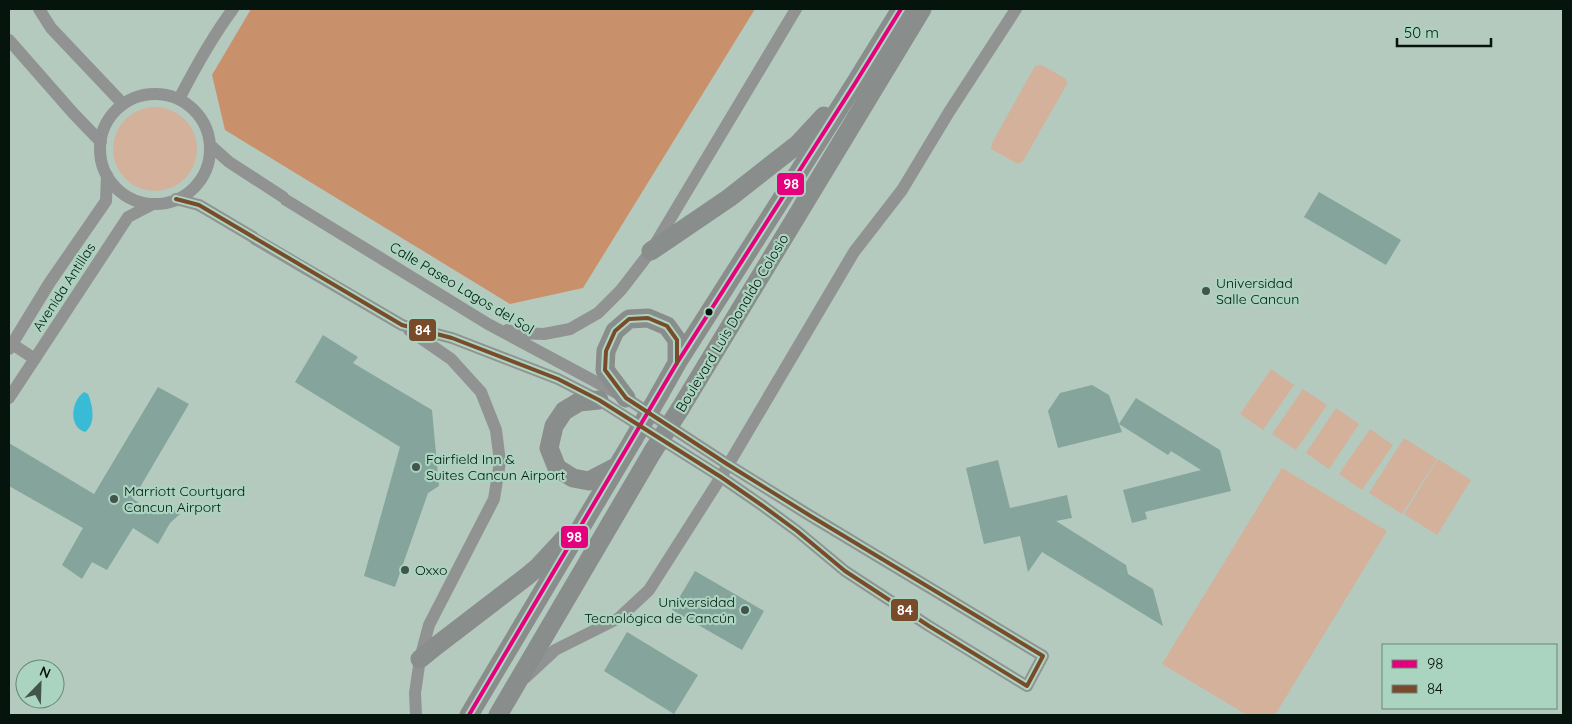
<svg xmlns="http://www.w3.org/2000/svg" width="1572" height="724" font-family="Quicksand,sans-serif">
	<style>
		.green { fill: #d3b19a }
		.forest { fill: #c9916b }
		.water { fill: #39bad5 }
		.building { fill: #84a49c }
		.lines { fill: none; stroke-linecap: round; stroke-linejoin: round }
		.street { stroke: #919392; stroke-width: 12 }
		.primary { stroke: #898d8b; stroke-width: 19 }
		.primary-bridge { stroke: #898d8b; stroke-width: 19 }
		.bus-1-casing { stroke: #aad4bf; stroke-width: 8 }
		.bus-2-casing { stroke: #aad4bf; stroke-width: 8 }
		.bus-1 { stroke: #e5007d; stroke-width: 4 }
		.bus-2 { stroke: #7a4b2a; stroke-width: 4 }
		.poi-dot { fill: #42544b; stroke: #aad4bf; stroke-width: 2 }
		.bus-dot { fill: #05140d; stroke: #aad4bf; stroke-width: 2 }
		.labels { text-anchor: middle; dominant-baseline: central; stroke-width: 4.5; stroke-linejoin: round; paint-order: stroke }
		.poi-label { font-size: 14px; fill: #05140d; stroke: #aad4bf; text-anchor: start }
		.street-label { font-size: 14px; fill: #05140d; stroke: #aad4bf }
		.line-badge { stroke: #aad4bf; stroke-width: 2 }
		.badge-label { font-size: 14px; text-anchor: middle; font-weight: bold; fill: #fff }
	</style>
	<rect width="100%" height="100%" fill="#b4cabf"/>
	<path class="green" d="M1042,65L1066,79L1067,84L1023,161L1018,164L991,149L992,143L1035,66Z
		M113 149a42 42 0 1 1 84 0a42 42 0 1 1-84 0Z
		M1271,369L1294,385L1263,430L1240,414Z
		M1303,389L1327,405L1296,450L1272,434Z
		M1336,408L1359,424L1329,469L1306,453Z
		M1370,429L1393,445L1362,490L1339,474Z
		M1404,438L1437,459L1402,514L1369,493Z
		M1438,459L1471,480L1437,535L1404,514Z
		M1282,468L1387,531L1275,715H1247L1162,664Z"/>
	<path class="forest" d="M251,9H755L583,288L510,304L225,130L212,75Z"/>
	<path class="water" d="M84,392L88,394C93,406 96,424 85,432C68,427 71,401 84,392Z"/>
	<path class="building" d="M1319,192L1401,240L1386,265L1304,217Z
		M323,335L358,357L353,363L432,410L439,486L428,493L395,587L364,576L400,447L295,382Z
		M1092,385L1109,395L1119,424L1136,398L1220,450L1231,491L1145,512L1147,519L1132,523L1123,490L1201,470L1171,451L1168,455L1119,424L1122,432L1058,448L1048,411L1060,393Z
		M158,387L189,404L133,499L158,515L165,505L180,514L170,523L158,544L133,528L107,570L92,562L82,579L62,565L83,528L9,486V443L94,494Z
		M998,460L1010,508L1067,495L1072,518L1056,521L1126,565L1128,574L1153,589L1163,626L1042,552L1028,572L1020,536L984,544L966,468Z
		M695,571L764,611L742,650L672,610Z
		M627,632L698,675L674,714L604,671Z"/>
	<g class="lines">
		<path class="street" d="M39,9L51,28L123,104
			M9,40L73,113L101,142
			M100 149a55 55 0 1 1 110 0a55 55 0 1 1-110 0Z
			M179,99C195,68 212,37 233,9
			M210,145L229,162L283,197
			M176,199L199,205L253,237
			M255,239L402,325L452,338L558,379L599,400L721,477L763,506L797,531L845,571L929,626L1027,686L1043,656L809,515L727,464L626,398L488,324L286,200
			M409,330L451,359L481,392L496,430L500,462L494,499L429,625L420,659L415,693L416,715
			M507,330L516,333L544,334L570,329L598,313L621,290L651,251L796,9
			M9,344H12L35,359
			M9,349L50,282L106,201L107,175
			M9,398L128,217L153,204
			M526,677L555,650L619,618L649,590L721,477L854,252L902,190L949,112L1016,9"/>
		<path class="primary" d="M651,251L729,198L798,144L824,116
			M659,395L677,363L854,85L901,9
			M626,398L605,370L606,351L615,331L629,319L648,318L667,326L677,340V363
			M599,400L579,402L564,411L554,426L549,448L557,468L573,478L589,481L616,467
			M680,409L922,9
			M420,659L436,646L526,577L538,567L564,539
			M469,715L633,440
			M498,715L653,451"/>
		<path class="primary-bridge" d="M633,440L659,395
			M653,451L680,409"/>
		<defs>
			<path id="bus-1" d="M469,715L677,363L854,85L901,9"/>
			<path id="bus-2" d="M176,199L199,205L402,325L452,338L558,379L599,400L721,477L763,506L797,531L845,571L929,626L1027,686L1043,656L809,515L727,464L626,398L605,370L606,351L615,331L629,319L648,318L667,326L677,340V363"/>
		</defs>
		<use href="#bus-1" class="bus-1-casing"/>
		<use href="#bus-2" class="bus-2-casing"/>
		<use href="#bus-1" class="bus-1"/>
		<use href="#bus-2" class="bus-2"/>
	</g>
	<g class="poi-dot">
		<circle cx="1206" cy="291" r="5"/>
		<circle cx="416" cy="467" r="5"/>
		<circle cx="114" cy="499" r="5"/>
		<circle cx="405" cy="570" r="5"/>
		<circle cx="745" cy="610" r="5"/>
	</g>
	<circle class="bus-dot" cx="709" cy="312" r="4.5"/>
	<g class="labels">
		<g class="poi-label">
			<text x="1216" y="283">Universidad<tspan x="1216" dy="16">Salle Cancun</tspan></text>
			<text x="426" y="459">Fairfield Inn &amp;<tspan x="426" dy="16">Suites Cancun Airport</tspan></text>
			<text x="124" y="491">Marriott Courtyard<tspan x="124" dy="16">Cancun Airport</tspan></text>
			<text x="415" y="570">Oxxo</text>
			<text x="735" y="602" text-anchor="end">Universidad<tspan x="735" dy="16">Tecnológica de Cancún</tspan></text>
		</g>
		<g class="street-label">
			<text transform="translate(64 287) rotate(-57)">Avenida Antillas</text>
			<text transform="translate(462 288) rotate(31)">Calle Paseo Lagos del Sol</text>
			<text transform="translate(732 323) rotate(-59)">Boulevard Luis Donaldo Colosio</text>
		</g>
	</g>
	<g class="line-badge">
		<rect x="776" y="172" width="29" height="24" rx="5" fill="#e5007d"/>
		<rect x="408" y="318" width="29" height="24" rx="5" fill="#7a4b2a"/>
		<rect x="560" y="525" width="29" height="24" rx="5" fill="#e5007d"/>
		<rect x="890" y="598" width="29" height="24" rx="5" fill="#7a4b2a"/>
	</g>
	<g class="badge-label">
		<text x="791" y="189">98</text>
		<text x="423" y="335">84</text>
		<text x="574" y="542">98</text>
		<text x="905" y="615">84</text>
	</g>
	<rect width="1572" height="724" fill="none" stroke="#05140d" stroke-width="20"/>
	<rect x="1382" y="644" width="175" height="65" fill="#aad4bf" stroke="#688778"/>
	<rect x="1392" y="660" width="25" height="8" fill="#e5007d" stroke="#688778"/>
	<text x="1427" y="669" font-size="15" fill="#05140d">98</text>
	<rect x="1392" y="685" width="25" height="8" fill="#7a4b2a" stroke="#688778"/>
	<text x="1427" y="694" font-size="15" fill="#05140d">84</text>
	<g transform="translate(40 684) rotate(23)"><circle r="24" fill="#aad4bf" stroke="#688778"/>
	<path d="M0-4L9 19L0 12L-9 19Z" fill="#42544b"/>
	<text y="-8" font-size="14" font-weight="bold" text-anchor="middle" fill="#05140d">N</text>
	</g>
	<path d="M1397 38v8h94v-8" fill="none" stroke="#05140d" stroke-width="2.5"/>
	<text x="1404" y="38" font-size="15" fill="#05140d" stroke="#aad4bf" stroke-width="4" paint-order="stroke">50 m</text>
</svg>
